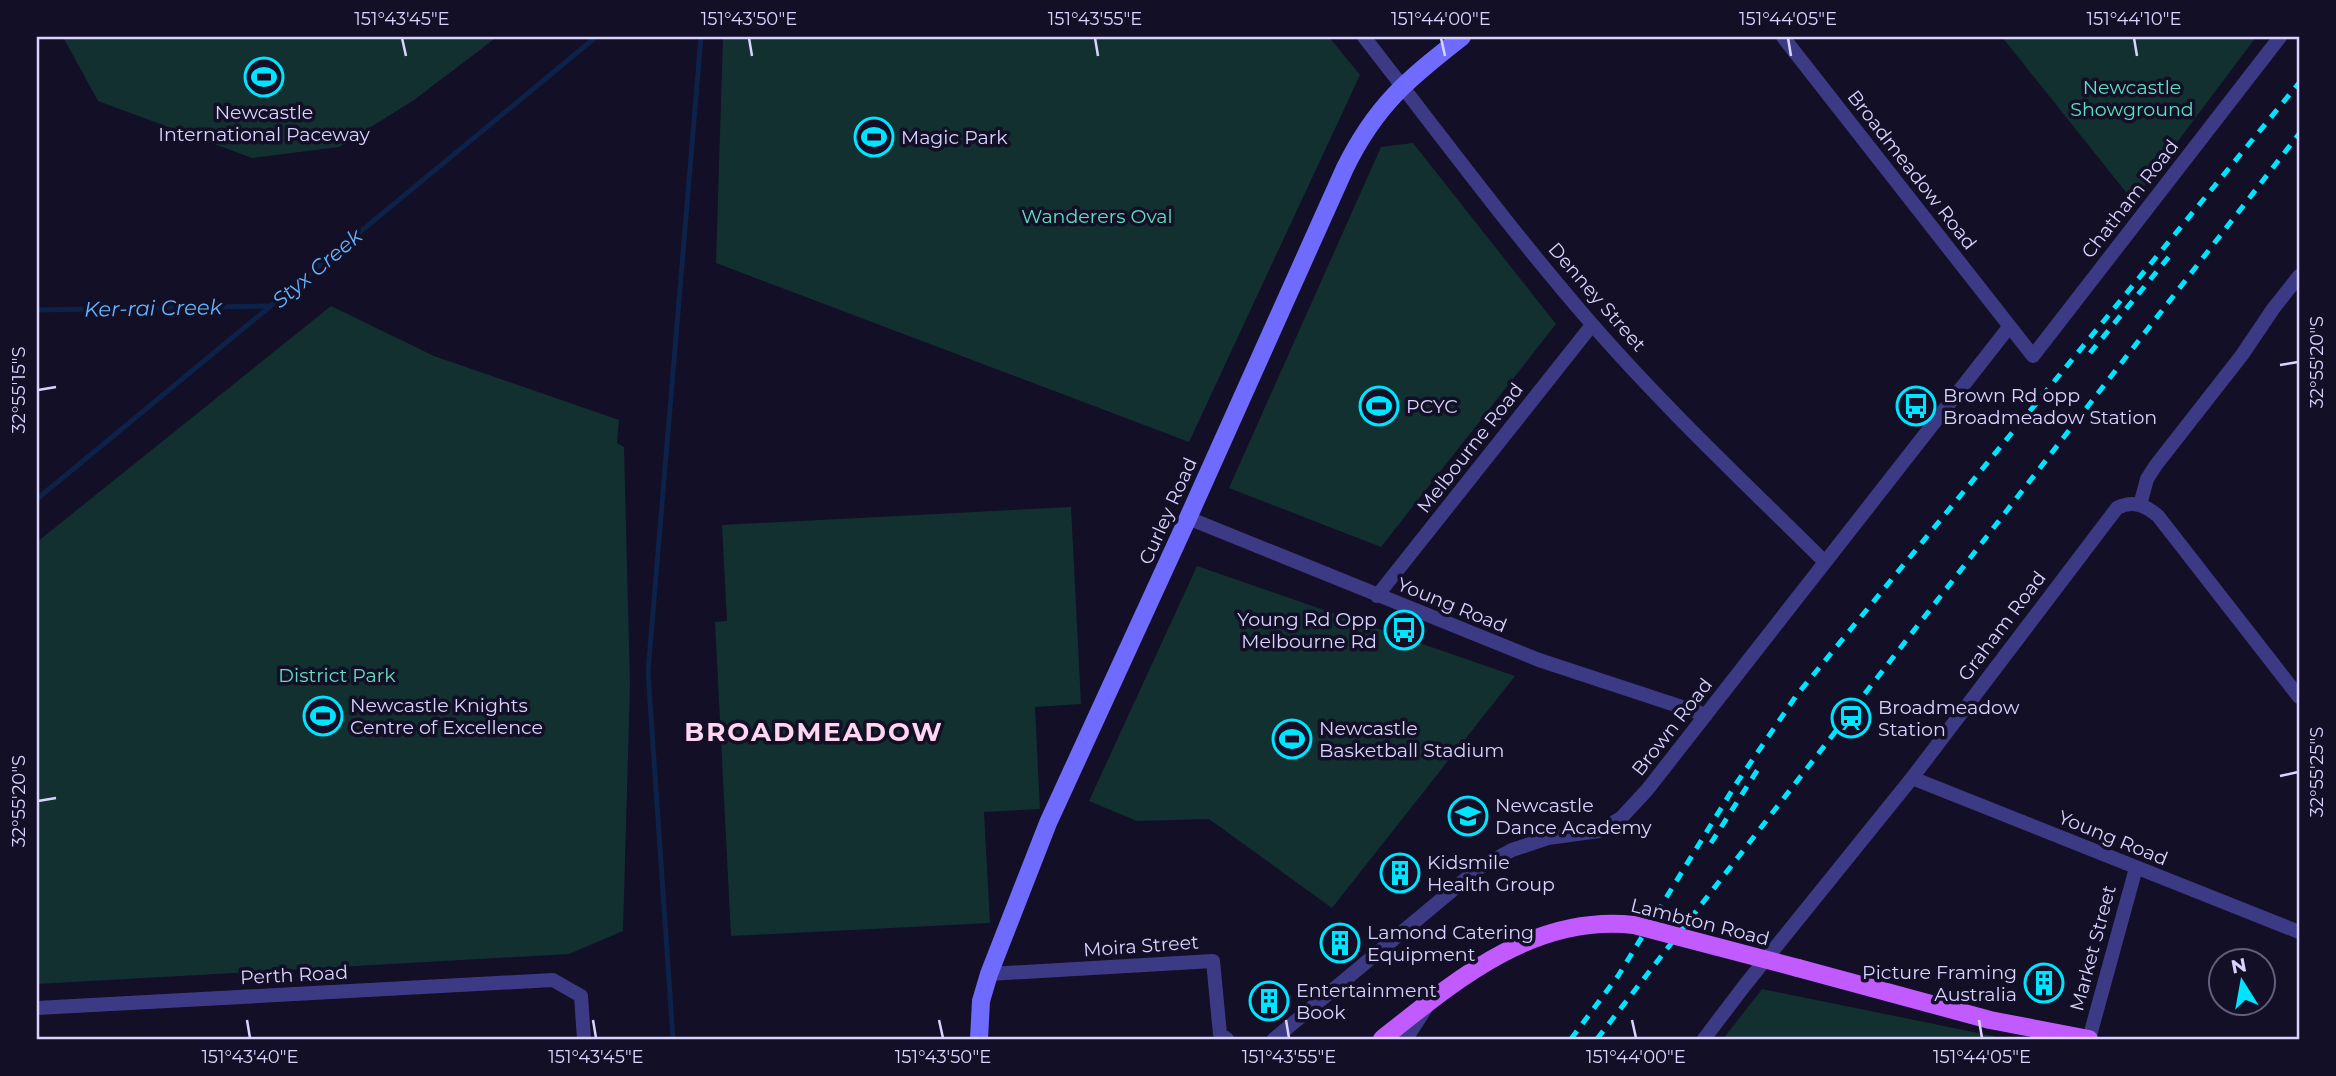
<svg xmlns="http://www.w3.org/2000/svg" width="2336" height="1076" font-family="Montserrat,sans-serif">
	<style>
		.green { fill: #12302f }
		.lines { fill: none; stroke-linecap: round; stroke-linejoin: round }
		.stream { stroke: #0c2248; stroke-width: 5 }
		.street { stroke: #3d3a85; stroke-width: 14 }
		.secondary { stroke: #6f6bff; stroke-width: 18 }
		.primary { stroke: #c25bff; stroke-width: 18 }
		.rail { stroke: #00e5ff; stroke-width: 5; stroke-dasharray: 10 9; stroke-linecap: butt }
		.primary-bridge { stroke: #c25bff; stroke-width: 18 }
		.ticks { fill: none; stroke: #d9d4ff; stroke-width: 2.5 }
		.labels { text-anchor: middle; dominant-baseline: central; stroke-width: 7; stroke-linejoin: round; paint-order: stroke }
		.park-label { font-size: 19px; fill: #5fe0c0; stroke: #130f26 }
		.poi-label { font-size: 19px; fill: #d9d4ff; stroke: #130f26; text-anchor: start }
		.street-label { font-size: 19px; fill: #d9d4ff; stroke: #130f26 }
		.water-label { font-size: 21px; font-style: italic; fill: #62b6ff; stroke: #130f26 }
		.district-label { font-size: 26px; font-weight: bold; letter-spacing: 2px; fill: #ffd6f0; stroke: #130f26 }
		.neatline { fill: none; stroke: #d9d4ff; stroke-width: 2.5 }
		.ticks-label { font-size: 18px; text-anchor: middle; fill: #d9d4ff }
	</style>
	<rect width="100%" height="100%" fill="#130f26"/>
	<path class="green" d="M63,37H497L414,100L339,147L252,158L98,101Z
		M723,37H1329L1360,75L1189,442L716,263Z
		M2002,37H2256L2133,201Z
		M1413,143L1556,324L1381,547L1229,488L1381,147Z
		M331,306L434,356L619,420L617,443L624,447L630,685L623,931L569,954L37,984V542Z
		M1071,507L1081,704L1035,707L1040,809L984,812L990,923L731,936L715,622L727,621L722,525Z
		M1197,566L1515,676L1332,908L1209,819L1137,821L1089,801Z
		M1762,989L1993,1036L2003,1039H1723Z"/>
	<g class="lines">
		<path class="stream" d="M37,310L268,306
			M37,499L596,37
			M673,1039L648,672L701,37"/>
		<path class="street" d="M1364,37C1439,133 1511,231 1591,323C1664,407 1746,484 1825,562
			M1783,37L2033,356L2280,37
			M2140,505L2147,479L2156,465L2242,355L2273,309L2299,276
			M1188,518L1539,660L1706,715
			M1377,596L1592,325
			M1912,778L2299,932
			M989,974L1213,961L1220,1034L1227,1039
			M37,1008L553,980L581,996L584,1039
			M1274,1039L1479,868L1512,850L1548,838L1599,831L1621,818L1647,790L2009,327
			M1406,1039L1426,1008
			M1704,1039L1745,985L1912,778L2117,508C2133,500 2145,505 2158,516L2299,697
			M2089,1039L2136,868"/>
		<path class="secondary" d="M979,1039L981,1001L989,974L1048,823L1188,518L1345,168C1376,105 1408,79 1462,37"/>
		<path class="primary" d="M1798,968L1990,1020L2089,1039
			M1382,1039C1456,980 1533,914 1634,925"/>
		<path class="rail" d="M2090,353L2172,253
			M1711,843L1760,766
			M1571,1039L1618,976L1736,784L1796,696L2299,83
			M1597,1039L2299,134"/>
		<path class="primary-bridge" d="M1634,925L1798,968"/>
	</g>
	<path class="ticks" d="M402,38L406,56M749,38L752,56M1095,38L1098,56M1441,38L1445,56M1788,38L1791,56M2134,38L2137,56M2280,365L2298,362M38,390L56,387M2280,776L2298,772M38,801L56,798M247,1020L250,1038M593,1020L596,1038M939,1020L943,1038M1286,1020L1289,1038M1632,1020L1636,1038M1979,1020L1982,1038"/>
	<defs>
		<symbol id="stadium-ring" viewBox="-11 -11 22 22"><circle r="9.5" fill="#130f26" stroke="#00e5ff" stroke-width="1.5"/><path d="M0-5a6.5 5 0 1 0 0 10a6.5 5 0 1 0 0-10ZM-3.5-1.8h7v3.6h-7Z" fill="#00e5ff"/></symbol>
		<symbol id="bus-ring" viewBox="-11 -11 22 22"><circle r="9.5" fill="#130f26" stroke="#00e5ff" stroke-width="1.5"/><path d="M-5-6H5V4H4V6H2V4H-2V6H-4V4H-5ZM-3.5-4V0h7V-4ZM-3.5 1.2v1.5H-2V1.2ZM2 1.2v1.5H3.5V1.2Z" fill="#00e5ff"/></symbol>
		<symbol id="station-ring" viewBox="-11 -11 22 22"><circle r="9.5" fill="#130f26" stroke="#00e5ff" stroke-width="1.5"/><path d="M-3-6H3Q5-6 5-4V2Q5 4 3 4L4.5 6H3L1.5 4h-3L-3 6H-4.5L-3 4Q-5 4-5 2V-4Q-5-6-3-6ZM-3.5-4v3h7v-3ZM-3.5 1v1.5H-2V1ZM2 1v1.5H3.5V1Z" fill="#00e5ff"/></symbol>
		<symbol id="school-ring" viewBox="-11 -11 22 22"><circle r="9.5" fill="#130f26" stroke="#00e5ff" stroke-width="1.5"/><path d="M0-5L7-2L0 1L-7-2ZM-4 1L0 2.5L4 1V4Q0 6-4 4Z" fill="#00e5ff"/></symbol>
		<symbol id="building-ring" viewBox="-11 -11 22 22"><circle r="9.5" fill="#130f26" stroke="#00e5ff" stroke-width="1.5"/><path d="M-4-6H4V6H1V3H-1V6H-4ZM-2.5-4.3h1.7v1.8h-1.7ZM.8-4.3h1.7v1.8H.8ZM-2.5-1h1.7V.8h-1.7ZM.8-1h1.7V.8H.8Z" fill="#00e5ff"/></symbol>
	</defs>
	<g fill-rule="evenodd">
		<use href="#stadium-ring" x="242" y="55" width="44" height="44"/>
		<use href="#stadium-ring" x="852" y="115" width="44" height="44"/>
		<use href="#stadium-ring" x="1357" y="384" width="44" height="44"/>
		<use href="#bus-ring" x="1894" y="384" width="44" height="44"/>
		<use href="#bus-ring" x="1382" y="608" width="44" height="44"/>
		<use href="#stadium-ring" x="301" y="694" width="44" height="44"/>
		<use href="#station-ring" x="1829" y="696" width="44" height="44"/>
		<use href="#stadium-ring" x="1270" y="717" width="44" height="44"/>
		<use href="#school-ring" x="1446" y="794" width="44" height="44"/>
		<use href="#building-ring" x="1378" y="851" width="44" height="44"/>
		<use href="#building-ring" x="1318" y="921" width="44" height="44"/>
		<use href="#building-ring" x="2022" y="961" width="44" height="44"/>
		<use href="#building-ring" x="1247" y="979" width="44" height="44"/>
	</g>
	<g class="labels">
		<g class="park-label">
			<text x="2132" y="87">Newcastle<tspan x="2132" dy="22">Showground</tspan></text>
			<text x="1097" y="216">Wanderers Oval</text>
			<text x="337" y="675">District Park</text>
		</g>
		<g class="poi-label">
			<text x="264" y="112" text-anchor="middle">Newcastle<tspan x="264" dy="22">International Paceway</tspan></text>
			<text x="901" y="137">Magic Park</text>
			<text x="1943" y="395">Brown Rd opp<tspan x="1943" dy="22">Broadmeadow Station</tspan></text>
			<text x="1406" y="406">PCYC</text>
			<text x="1377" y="619" text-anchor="end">Young Rd Opp<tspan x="1377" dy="22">Melbourne Rd</tspan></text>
			<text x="350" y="705">Newcastle Knights<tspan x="350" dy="22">Centre of Excellence</tspan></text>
			<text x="1878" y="707">Broadmeadow<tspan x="1878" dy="22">Station</tspan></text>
			<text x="1319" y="728">Newcastle<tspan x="1319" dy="22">Basketball Stadium</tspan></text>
			<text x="1495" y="805">Newcastle<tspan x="1495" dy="22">Dance Academy</tspan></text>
			<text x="1427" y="862">Kidsmile<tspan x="1427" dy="22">Health Group</tspan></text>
			<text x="1367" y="932">Lamond Catering<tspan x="1367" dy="22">Equipment</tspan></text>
			<text x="2017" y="972" text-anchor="end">Picture Framing<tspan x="2017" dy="22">Australia</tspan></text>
			<text x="1296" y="990">Entertainment<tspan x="1296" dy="22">Book</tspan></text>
		</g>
		<g class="street-label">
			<text transform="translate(1912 170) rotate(52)">Broadmeadow Road</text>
			<text transform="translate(2130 199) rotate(-52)">Chatham Road</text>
			<text transform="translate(1597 297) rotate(49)">Denney Street</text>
			<text transform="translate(1470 448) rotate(-52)">Melbourne Road</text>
			<text transform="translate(1168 511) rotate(-66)">Curley Road</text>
			<text transform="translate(1452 605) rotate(22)">Young Road</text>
			<text transform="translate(2002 626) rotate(-53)">Graham Road</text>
			<text transform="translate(1672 727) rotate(-52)">Brown Road</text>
			<text transform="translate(2113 838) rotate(22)">Young Road</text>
			<text transform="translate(1700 922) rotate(14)">Lambton Road</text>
			<text transform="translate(1141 946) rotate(-4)">Moira Street</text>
			<text transform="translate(2093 948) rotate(-75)">Market Street</text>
			<text transform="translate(294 975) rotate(-3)">Perth Road</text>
		</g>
		<g class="water-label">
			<text transform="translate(317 268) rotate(-40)">Styx Creek</text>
			<text transform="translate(153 308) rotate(-1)">Ker-rai Creek</text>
		</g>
		<g class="district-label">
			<text x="814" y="732">BROADMEADOW</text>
		</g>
	</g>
	<rect width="2336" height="1076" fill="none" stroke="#130f26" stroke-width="77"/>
	<g transform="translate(2242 982) rotate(349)"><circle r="33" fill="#130f26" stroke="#625e7d" stroke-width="2"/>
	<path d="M0-5L12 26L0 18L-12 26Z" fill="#00e5ff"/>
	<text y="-10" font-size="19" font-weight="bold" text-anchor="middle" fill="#d9d4ff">N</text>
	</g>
	<rect x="38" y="38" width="2260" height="1000" class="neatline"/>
	<g class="ticks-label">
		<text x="402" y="25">151°43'45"E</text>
		<text x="749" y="25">151°43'50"E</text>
		<text x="1095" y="25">151°43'55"E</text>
		<text x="1441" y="25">151°44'00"E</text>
		<text x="1788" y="25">151°44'05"E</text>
		<text x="2134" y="25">151°44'10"E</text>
		<text transform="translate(2317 362) rotate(-90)" y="6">32°55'20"S</text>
		<text transform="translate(19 390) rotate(-90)" y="6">32°55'15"S</text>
		<text transform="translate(2317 772) rotate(-90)" y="6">32°55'25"S</text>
		<text transform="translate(19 801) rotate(-90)" y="6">32°55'20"S</text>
		<text x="250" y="1063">151°43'40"E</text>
		<text x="596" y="1063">151°43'45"E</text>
		<text x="943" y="1063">151°43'50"E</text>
		<text x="1289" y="1063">151°43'55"E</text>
		<text x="1636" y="1063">151°44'00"E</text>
		<text x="1982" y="1063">151°44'05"E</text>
	</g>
</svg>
